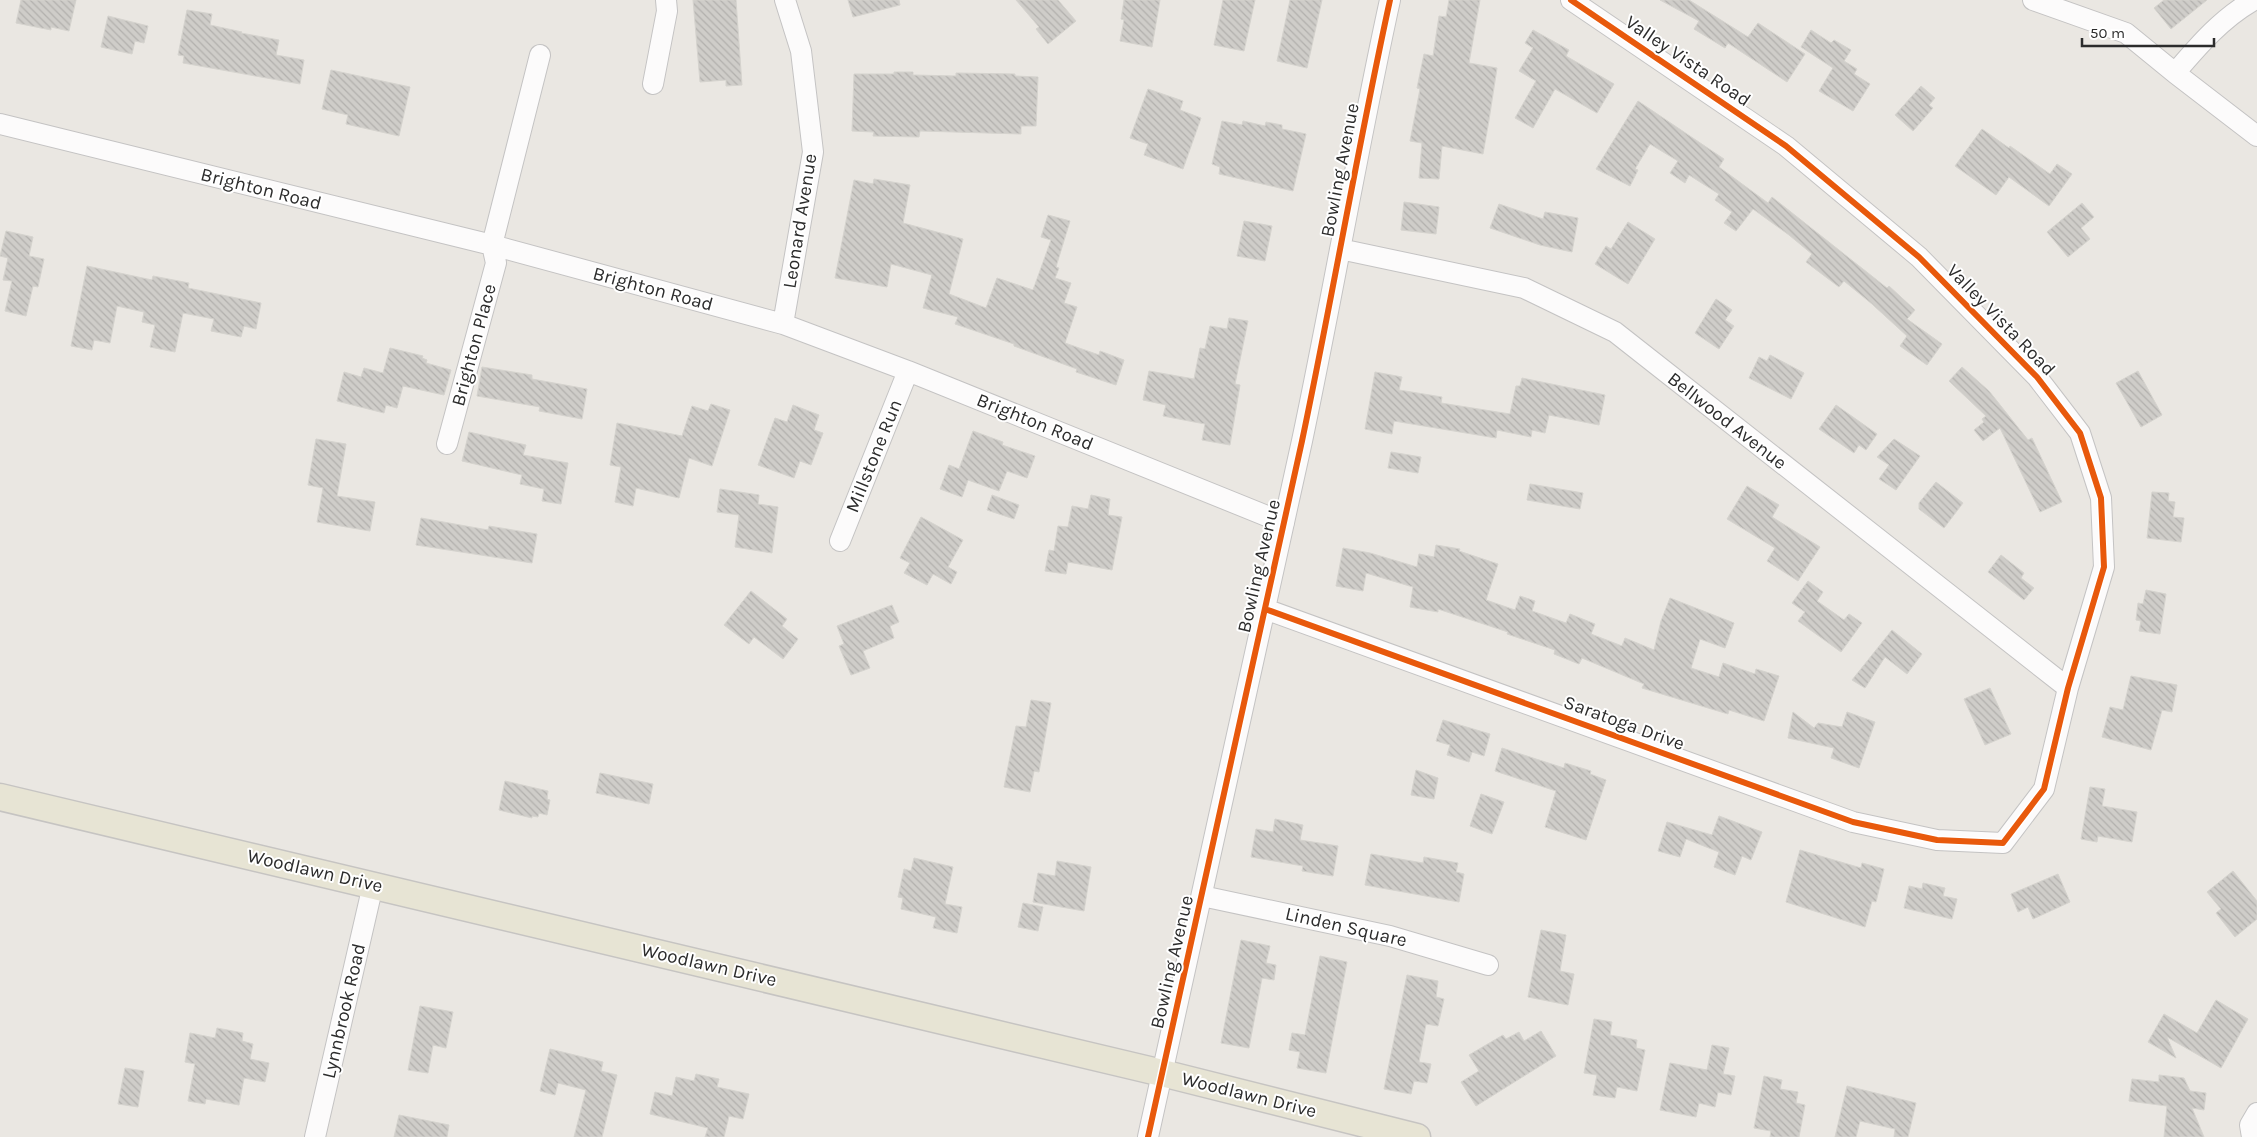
<svg xmlns="http://www.w3.org/2000/svg" width="2257" height="1137" font-family="Karla,sans-serif">
	<style>
		.building { fill: url(#building-back-hatch); stroke: #d5d3ce }
		.lines { fill: none; stroke-linecap: round; stroke-linejoin: round }
		.minor-casing { stroke: #c4c3c3; stroke-width: 22 }
		.major-casing { stroke: #c6c4c2; stroke-width: 29 }
		.minor { stroke: #fcfbfb; stroke-width: 20 }
		.major { stroke: #e7e4d4; stroke-width: 26 }
		.cycleway-casing { stroke: #fff; stroke-width: 9 }
		.cycleway { stroke: #e8590c; stroke-width: 6 }
		.labels { text-anchor: middle; dominant-baseline: central; stroke-width: 4; stroke-linejoin: round; paint-order: stroke }
		.street-label { font-size: 19px; fill: #2c2c2c; stroke: #fff }
	</style>
	<defs>
		<pattern id="building-back-hatch" width="6" height="6" patternUnits="userSpaceOnUse" patternTransform="scale(1.25)"><rect width="6" height="6" fill="#cfcdc9"/><path d="M-1 5l2 2M0 0l6 6M5-1l2 2" fill="none" stroke="#b2b0ad"/></pattern>
	</defs>
	<rect width="100%" height="100%" fill="#eae7e2"/>
	<path class="building" d="M21,0H76L69,31L51,27V30L16,23Z
		M693,0H736L742,85L726,86V80L700,82Z
		M848,0H899L900,5L853,17Z
		M1016,0H1058L1076,21L1048,44L1036,29L1039,27Z
		M1124,0H1160L1152,47L1120,41L1124,20L1121,19Z
		M1223,0H1255L1244,51L1214,45Z
		M1290,0H1322L1307,68L1277,61Z
		M1449,0H1480L1469,63L1497,68L1489,120L1483,154L1442,146L1439,179L1419,178L1422,143L1410,141L1420,89L1417,88L1424,54L1433,56L1439,16L1446,17Z
		M1660,0H1689L1748,37L1758,23L1805,54L1787,82L1728,43L1725,48L1694,29L1699,21Z
		M2164,0H2207L2171,29L2154,8Z
		M187,10L212,14L210,25L242,32L241,33L279,40L276,55L304,60L300,84L183,63L184,56L178,55Z
		M108,16L148,26L144,43L135,41L132,54L101,47Z
		M1533,30L1569,50L1566,56L1614,84L1597,113L1555,89L1533,128L1515,118L1536,81L1519,71L1533,48L1525,43Z
		M1811,30L1831,43L1834,40L1851,50L1844,61L1857,69L1854,74L1870,84L1853,111L1819,91L1833,68L1801,47Z
		M331,70L410,87L399,136L346,124L348,115L322,109Z
		M894,72H913V75L956,76V73L1015,74V76L1038,77L1036,126H1021V134L920,131L919,137L873,136L874,132L852,131L854,74H894Z
		M1921,86L1935,98L1929,105L1933,108L1913,131L1895,115Z
		M1148,89L1183,101L1180,110L1201,118L1183,169L1144,155L1148,144L1130,138Z
		M1638,101L1724,159L1719,167L1768,203L1772,197L1887,288L1889,286L1915,310L1907,319L1942,344L1927,365L1900,346L1907,336L1872,304L1844,281L1839,287L1806,262L1812,254L1789,235L1753,209L1736,231L1724,223L1732,212L1715,200L1719,194L1689,175L1685,183L1670,173L1678,161L1650,144L1635,169L1638,170L1630,186L1596,169Z
		M1222,121L1242,125L1243,121L1265,126L1266,122L1282,125V129L1306,134L1293,191L1219,174L1220,167L1212,164Z
		M1982,129L2009,148L2010,146L2050,174L2057,164L2072,174L2049,206L2009,177L1996,195L1955,166Z
		M874,179L910,185L903,223L963,239L949,294L986,308L997,278L1033,290L1051,240L1041,237L1048,215L1070,221L1056,267L1059,268L1055,278L1071,283L1064,303L1077,307L1065,343L1099,355L1100,351L1124,360L1116,385L1076,372L1077,369L1014,346V344L955,324L958,317L923,308L932,275L891,264L887,287L835,278L854,180L873,184Z
		M1404,202L1439,207L1436,234L1401,230Z
		M2082,203L2094,217L2081,228L2090,239L2068,257L2047,232Z
		M1499,204L1543,219L1545,212L1578,218L1572,252L1540,245L1490,228Z
		M1244,221L1272,226L1265,261L1237,256Z
		M1628,222L1655,239L1628,284L1595,264L1606,246L1611,249Z
		M6,231L33,237L29,256L44,259L38,287L33,286L26,316L5,311L12,281L3,280L8,258L0,256Z
		M87,266L152,280L153,276L189,283L188,288L261,303L256,329L244,326L241,337L211,331L214,319L183,313L175,352L150,347L155,325L142,322L144,312L117,306L110,343L94,340L92,350L71,346Z
		M1716,299L1732,310L1725,320L1734,326L1719,349L1695,333Z
		M1229,318L1248,321L1235,384L1240,385L1230,445L1202,440L1205,424L1163,416L1166,405L1143,400L1149,371L1194,379L1200,348L1205,349L1210,326L1227,329Z
		M390,348L423,356L422,358L427,360L426,363L451,370L444,395L403,386L397,408L386,405L384,413L337,401L344,372L361,377L364,368L383,373Z
		M1770,355L1804,373L1791,399L1749,378L1759,357L1767,361Z
		M482,367L532,375V379L587,389L582,419L539,411L540,407L477,396Z
		M1962,367L1989,391L2028,440L2032,438L2062,502L2040,512L2000,428L1983,441L1974,430L1984,422L1982,419L1986,416L1949,381Z
		M2138,371L2162,415L2141,427L2116,383Z
		M1375,372L1402,377L1399,390L1442,397L1441,403L1510,414L1516,386H1520L1522,378L1605,395L1599,425L1549,415L1545,433L1532,430L1531,437L1497,430L1496,438L1394,421L1392,434L1365,429Z
		M711,404L730,410L712,466L689,458L679,498L636,488L633,506L615,502L621,467L610,465L617,423L682,436L692,406L708,411Z
		M793,405L819,415L814,430L823,433L811,465L800,461L794,478L758,465L775,418L787,422Z
		M1836,405L1877,434L1866,450L1859,445L1854,453L1819,429Z
		M973,431L1003,442L1002,445L1035,456L1027,478L1007,471L999,491L968,480L962,497L940,489L949,465L959,469Z
		M469,432L526,445L523,455L568,463L561,504L542,501L544,489L520,484L522,475L462,461Z
		M316,439L346,444L337,496L375,502L370,531L317,522L323,488L308,485Z
		M1894,439L1920,456L1896,490L1879,479L1889,465L1877,457Z
		M1391,452L1421,457L1418,473L1388,468Z
		M1936,482L1963,503L1944,528L1919,509V503Z
		M1530,484L1583,493L1580,509L1527,500Z
		M1747,486L1779,505L1772,517L1820,547L1798,581L1767,561L1775,548L1727,519Z
		M720,489L759,495L758,504L778,507L772,553L735,547L739,515L717,512Z
		M2152,492L2169,493L2168,501L2175,502L2173,517L2184,518L2181,542L2147,538Z
		M992,495L1019,505L1014,519L987,510Z
		M1091,495L1110,499L1108,515L1122,517L1112,570L1068,562L1066,574L1045,571L1049,550L1054,551L1058,526L1068,527L1072,506L1088,509Z
		M921,517L963,540L948,567L957,572L951,584L933,574L927,585L904,573L910,563L900,558Z
		M421,518L488,530L489,526L537,534L532,563L416,545Z
		M1436,545L1460,549L1459,551L1498,564L1486,600L1515,610L1520,596L1535,601L1532,611L1566,623L1570,614L1595,624L1591,634L1622,646L1625,638L1654,650L1661,621L1670,598L1734,623L1725,648L1700,639L1691,668L1719,677L1723,663L1755,674L1756,669L1779,676L1764,721L1729,710L1728,714L1642,688L1644,684L1582,658L1579,664L1554,654L1555,650L1507,634L1508,632L1438,609V612L1410,607L1413,587L1366,573L1363,591L1336,586L1343,548L1370,553L1417,567L1419,554L1434,557Z
		M2001,555L2024,573L2021,578L2034,588L2024,600L1988,572Z
		M1808,581L1823,592L1817,601L1844,620L1849,614L1862,623L1841,652L1798,621L1805,612L1792,603Z
		M2146,590L2166,594L2160,634L2139,631L2141,621L2136,620L2138,603L2143,604Z
		M751,591L787,619L782,626L798,639L783,659L754,637L749,644L724,625Z
		M892,605L899,622L890,626L894,638L863,651L870,668L851,675L839,646L844,644L837,626Z
		M1892,630L1922,654L1907,674L1885,657L1865,688L1852,680Z
		M2131,676L2177,685L2172,712L2162,710L2151,750L2102,737L2110,707L2123,710Z
		M1990,688L2011,734L1985,745L1964,699Z
		M1031,700L1051,703L1039,772L1034,771L1030,792L1004,787L1016,726L1026,727Z
		M1793,712L1814,728L1818,723L1842,727L1847,712L1875,722L1859,768L1831,758L1834,748L1788,738Z
		M1443,720L1490,734L1484,756L1472,752L1469,762L1447,755L1450,745L1436,741Z
		M1502,748L1564,768L1565,763L1591,771L1590,774L1606,780L1586,840L1545,827L1556,791L1495,771Z
		M1416,770L1438,778L1434,799L1411,795Z
		M600,773L653,784L649,804L596,793Z
		M505,781L548,791L547,799L550,800L547,815L539,813L538,817L532,816V818L499,810Z
		M2090,787L2105,789L2102,806L2137,812L2132,842L2098,836L2097,842L2081,839Z
		M1481,794L1504,802L1492,834L1470,826Z
		M1719,816L1762,832L1751,860L1742,856L1735,875L1714,867L1719,852L1686,839L1680,857L1658,851L1667,822L1712,835Z
		M1275,819L1303,825L1300,840L1338,846L1333,876L1302,871L1303,866L1251,857L1256,829L1273,832Z
		M1800,850L1861,868L1862,863L1884,869L1876,902L1872,901L1865,927L1786,902Z
		M1371,854L1423,863L1424,857L1458,863L1456,872L1464,874L1459,902L1365,885Z
		M914,858L953,867L945,904L962,907L957,933L933,928L936,917L901,909L903,898L898,897L904,869L911,871Z
		M1057,861L1091,867L1084,911L1033,902L1038,873L1055,876Z
		M2233,871L2257,901V919L2235,937L2216,913L2221,909L2207,892Z
		M2058,874L2070,902L2033,919L2028,907L2018,912L2011,894Z
		M1923,883L1945,888L1943,896L1957,899L1952,919L1904,908L1909,886L1922,889Z
		M1023,903L1043,907L1038,931L1018,927Z
		M1541,930L1566,935L1560,971L1574,974L1568,1005L1528,997Z
		M1241,940L1270,946L1266,963L1276,965L1274,980L1262,978L1249,1048L1221,1043Z
		M1320,956L1347,962L1326,1073L1297,1068L1300,1052L1289,1050L1292,1033L1305,1035Z
		M1407,975L1438,981L1436,997L1444,999L1438,1026L1426,1024L1419,1062L1431,1064L1427,1083L1414,1081L1411,1094L1384,1089Z
		M2216,1000L2248,1019L2221,1068L2167,1037L2176,1058L2148,1042L2164,1014L2197,1033Z
		M420,1006L453,1012L446,1048L433,1045L428,1073L408,1070Z
		M1594,1019L1612,1022L1610,1035L1637,1040L1636,1048L1645,1050L1637,1091L1617,1087L1615,1098L1593,1095L1597,1075L1584,1073Z
		M217,1028L243,1033L242,1041L253,1044L250,1059L269,1063L265,1082L244,1078L239,1105L206,1099L205,1104L188,1101L195,1064L185,1062L190,1033L215,1038Z
		M1541,1031L1556,1056L1476,1106L1461,1082L1479,1071L1469,1055L1503,1035L1506,1039L1519,1032L1524,1041Z
		M1712,1045L1729,1048L1723,1074L1735,1076L1731,1095L1718,1092L1715,1107L1699,1103L1696,1117L1660,1110L1670,1063L1707,1070Z
		M550,1049L603,1062L601,1071L617,1075L602,1137H574L586,1090L558,1083L555,1095L540,1091Z
		M125,1068L144,1071L138,1107L118,1104Z
		M696,1074L719,1079L717,1087L749,1094L743,1119L729,1116L724,1137H705L708,1128L650,1114L655,1092L672,1096L676,1077L694,1081Z
		M2159,1075L2184,1078L2190,1091L2206,1093L2204,1110L2192,1108L2204,1137H2164L2167,1106L2129,1101L2132,1079L2159,1082Z
		M1764,1076L1782,1080L1780,1089L1798,1092L1796,1103L1805,1105L1799,1137H1770L1771,1131L1754,1128Z
		M1847,1086L1916,1103L1908,1137H1894L1895,1129L1860,1121L1856,1137H1835Z
		M399,1115L449,1125L447,1137H394Z"/>
	<g class="lines">
		<defs>
			<path id="minor" d="M2033,0L2126,33L2175,73L2257,136
				M2175,73C2199,45 2222,18 2254,0
				M653,84L667,11L666,0
				M0,124L492,245L783,324L908,371L1284,523
				M1340,249L1524,288L1615,332L2068,688
				M783,324L813,152L801,51L785,0
				M447,444L496,263L492,245L540,55
				M840,541L908,371
				M1265,609L1853,822L1937,840L2003,843L2044,789L2068,688L2104,567L2101,498L2080,433L2037,377L1919,257L1786,146L1571,0
				M1202,896L1390,936L1488,965
				M315,1137L373,885
				M1148,1137C1198,905 1252,673 1302,441C1333,294 1358,146 1390,0
				M2252,1137L2250,1125L2257,1113"/>
			<path id="major" d="M0,797L1162,1073L1417,1137"/>
		</defs>
		<use href="#minor" class="minor-casing"/>
		<use href="#major" class="major-casing"/>
		<use href="#minor" class="minor"/>
		<use href="#major" class="major"/>
		<defs>
			<path id="cycleway" d="M1265,609L1853,822L1937,840L2003,843L2044,789L2068,688L2104,567L2101,498L2080,433L2037,377L1919,257L1786,146L1571,0
				M1148,1137C1198,905 1252,673 1302,441C1333,294 1358,146 1390,0"/>
		</defs>
		<use href="#cycleway" class="cycleway-casing"/>
		<use href="#cycleway" class="cycleway"/>
	</g>
	<g class="labels">
		<g class="street-label">
			<text transform="translate(1688 61) rotate(34)">Valley Vista Road</text>
			<text transform="translate(1340 170) rotate(-79)">Bowling Avenue</text>
			<text transform="translate(261 189) rotate(14)">Brighton Road</text>
			<text transform="translate(800 221) rotate(-81)">Leonard Avenue</text>
			<text transform="translate(653 289) rotate(15)">Brighton Road</text>
			<text transform="translate(2001 320) rotate(46)">Valley Vista Road</text>
			<text transform="translate(474 345) rotate(-75)">Brighton Place</text>
			<text transform="translate(1727 421) rotate(38)">Bellwood Avenue</text>
			<text transform="translate(1035 422) rotate(22)">Brighton Road</text>
			<text transform="translate(874 456) rotate(-68)">Millstone Run</text>
			<text transform="translate(1259 566) rotate(-77)">Bowling Avenue</text>
			<text transform="translate(1624 723) rotate(20)">Saratoga Drive</text>
			<text transform="translate(315 871) rotate(13)">Woodlawn Drive</text>
			<text transform="translate(1346 927) rotate(13)">Linden Square</text>
			<text transform="translate(1172 962) rotate(-77)">Bowling Avenue</text>
			<text transform="translate(709 965) rotate(13)">Woodlawn Drive</text>
			<text transform="translate(344 1011) rotate(-77)">Lynnbrook Road</text>
			<text transform="translate(1249 1095) rotate(14)">Woodlawn Drive</text>
		</g>
	</g>
	<path d="M2082 38v8h132v-8" fill="none" stroke="#2c2c2c" stroke-width="2.5"/>
	<text x="2090" y="38" font-size="15" fill="#2c2c2c" stroke="#ffffff" stroke-width="4" paint-order="stroke">50 m</text>
</svg>
